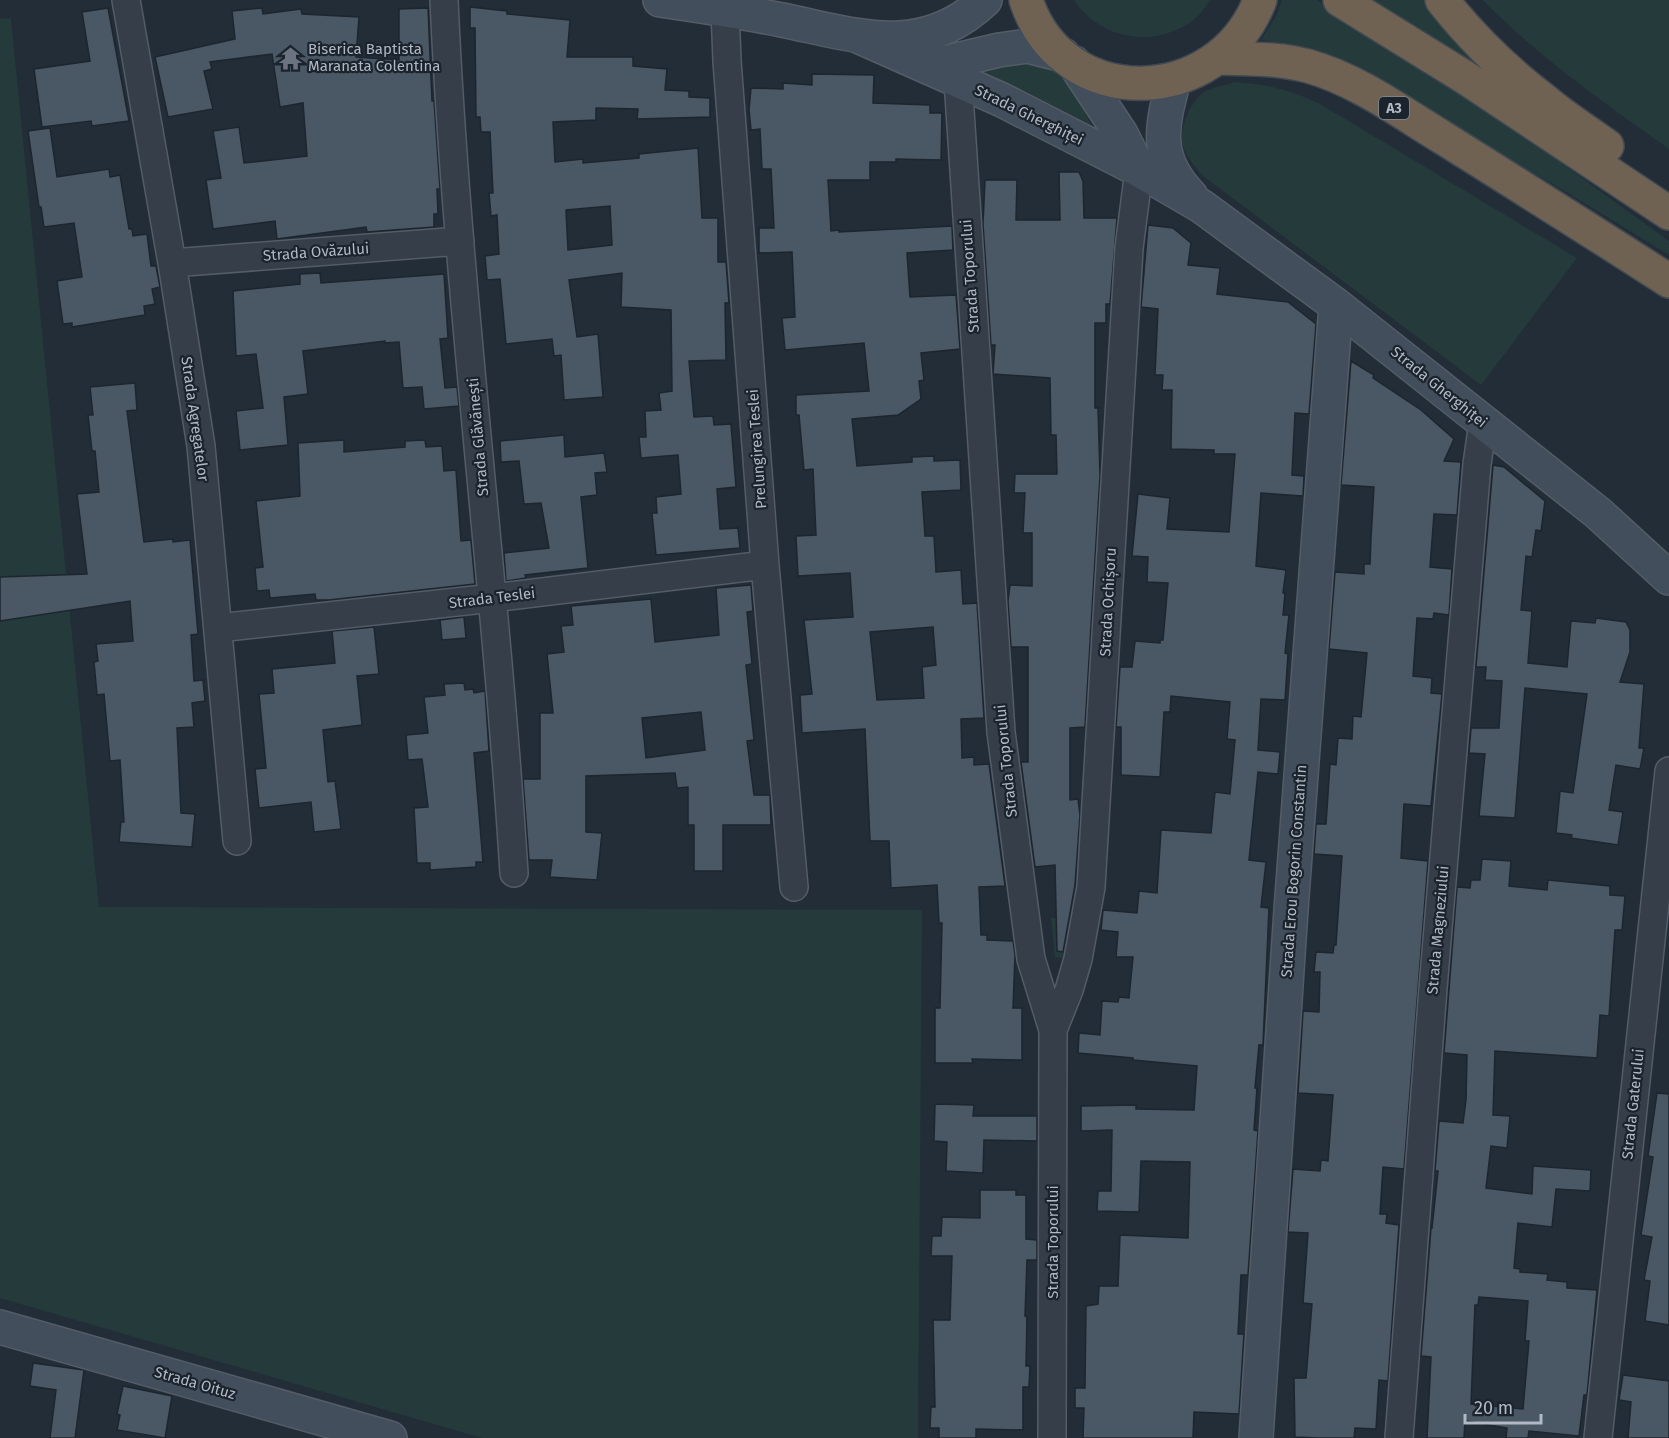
<svg xmlns="http://www.w3.org/2000/svg" width="1669" height="1438" font-family="'Fira Sans',sans-serif">
	<style>
		.green { fill: #253a3a }
		.building { fill: #4a5764; stroke: #1d262f; stroke-width: 1.5; fill-rule: evenodd }
		.lines { fill: none; stroke-linecap: round; stroke-linejoin: round }
		.street-casing { stroke: #535c67; stroke-width: 30 }
		.secondary-casing { stroke: #535c67; stroke-width: 36 }
		.highway-casing { stroke: #404953; stroke-width: 36 }
		.street { stroke: #353e49; stroke-width: 27 }
		.secondary { stroke: #434e5c; stroke-width: 33 }
		.highway { stroke: #6f6252; stroke-width: 33 }
		.labels { text-anchor: middle; dominant-baseline: central; stroke-width: 4.5; stroke-linejoin: round; paint-order: stroke }
		.shield { fill: #1b242d; stroke: #838c97; stroke-width: 1.5 }
		.shield-label { font-size: 14px; font-weight: bold; fill: #b0b9c5 }
		.poi-label { font-size: 15px; fill: #b0b9c5; stroke: #1b242d; text-anchor: start }
		.street-label { font-size: 15px; fill: #b0b9c5; stroke: #1b242d }
	</style>
	<rect width="100%" height="100%" fill="#222d38"/>
	<path class="green" d="M1074,0H1210C1206,5 1203,11 1199,15C1162,50 1101,42 1074,0Z
		M1282,0H1317L1411,58L1484,107L1669,241V255L1561,189L1335,57L1296,45L1261,40L1276,16Z
		M1364,0H1424L1431,9L1507,88Z
		M1483,0H1669V149C1605,103 1538,57 1483,0Z
		M0,18L11,19L99,907L922,910L918,1438H482L0,1298Z
		M1022,61C1031,63 1042,64 1049,68C1074,83 1087,117 1099,141L971,73Z
		M1236,82C1271,85 1290,90 1322,105L1577,258L1481,385L1202,175C1182,152 1175,141 1189,111C1192,105 1198,96 1204,92C1214,87 1225,85 1236,82Z
		M1051,918H1076L1070,957L1055,958Z"/>
	<path class="building" d="M470,7L507,11V14L570,20L567,57H633V66L667,69L665,90L689,91V97L710,98V117L637,119L638,109L596,108V120L553,122L555,162L583,159V163L639,158V154L698,148L702,218H718V262H726L729,303H725L726,360L689,361L694,417L713,416L714,425L731,424L736,487L717,489L720,529L738,528L740,548L656,555L652,513H657L656,497L681,494L678,455L641,458L639,437H646L645,411L661,410L659,393L672,391L671,310L621,307L622,273L569,280L577,337L598,334L603,397L564,400L561,355L554,356L552,339L506,344L500,279L487,280L485,256L499,254L497,215L491,216L489,193H493L490,132H481L480,117H476L475,28H470ZM610,206L612,245L568,250L566,210Z
		M108,8L129,121L92,126L91,121L42,127L34,69L90,61L82,12Z
		M262,8L263,14L301,9L302,14L359,17L356,57L399,60V9L428,8L432,101H434L440,189H437L438,214H434V227L367,232L366,227L277,239L275,221L213,229L206,180L221,178L213,131L239,127L244,163L307,156L303,103L280,107L272,54L210,62L212,69L204,71L213,109L168,117L155,57L235,39L232,11Z
		M812,74L874,75L873,103L930,105V113H942L941,160L896,159V162H870V180H828L831,231L839,230V232L952,226L953,250L907,253L910,297L956,295L960,349L921,353L924,380L919,381L921,399L898,415L852,419L857,466L912,462V457L934,456V461L960,460L961,490L922,492L925,536H934L936,572L961,570L963,604L977,603L984,718L961,719L962,758L974,757V765L989,764L1005,886L979,887L981,935H987V940L1013,941L1015,955L1013,1008H1022V1060L972,1059L973,1063H935V1008H940L942,923H939L937,885L891,888L889,841H870L865,729L802,733L800,695L812,694L804,620L853,617L850,573L798,576L796,536L816,535L813,469L804,470L799,415H796V395L869,391L864,343L785,350L782,318L795,317L792,252L759,253V228H774L771,169H762L760,129L751,130L749,110L751,88L783,89V83L812,85ZM933,627L936,665L922,667L924,698L877,700L870,632Z
		M50,128L57,177L109,169L110,177L120,175L129,229H132L133,236L147,234L151,266H156L160,287L152,289L155,304L144,306L145,315L72,327V323L63,324L57,281L82,277L74,223L44,227L41,207H39L28,131Z
		M1059,172H1079L1083,181L1084,218H1117L1110,304H1106V323H1095V408H1098L1100,476L1085,727L1070,728V800L1078,799L1080,815L1075,885L1063,952L1057,951L1055,865L1035,867L1021,762H1028V647H1011L1008,601L1010,585L1032,586V533H1023L1025,493H1014L1015,474H1057L1056,435H1051L1050,378L993,374L995,345H991L983,224L985,180H1017L1016,220H1060Z
		M1148,225L1173,228L1191,243L1188,265L1220,268L1217,294L1288,302L1316,324L1309,414L1295,413L1292,475L1304,476L1303,496L1261,493L1256,566L1286,570L1283,593H1285L1283,615H1289L1285,653L1288,654L1285,700L1261,699L1258,750L1280,752L1278,774L1258,772L1249,860L1266,862L1261,907L1269,908L1263,1045H1259L1255,1088H1257L1254,1130L1258,1131L1248,1275H1241L1238,1334H1244L1239,1414L1194,1412L1193,1438H1083L1084,1408H1075V1388H1085L1086,1306L1098,1304L1099,1286H1118L1120,1235L1188,1238L1190,1162L1141,1161L1139,1212L1097,1211L1098,1191H1111L1112,1130L1081,1131V1106L1136,1105V1109L1194,1110L1197,1066L1133,1060V1058L1078,1053L1079,1033L1100,1035L1102,1001L1118,1002L1119,997L1129,998L1133,957H1116L1118,932L1101,930L1103,910L1137,913L1139,891L1157,893L1161,830L1211,833L1215,792L1230,794L1235,740L1227,739L1230,702L1171,696L1170,712H1164L1160,777L1121,775V727H1116L1120,667H1132L1135,641L1160,643V640H1163L1168,583L1147,582L1148,557L1132,556L1138,494L1170,498L1167,529L1229,532L1235,454H1214V450L1171,449L1172,390H1162L1163,375H1155L1158,309L1141,307Z
		M320,273L321,283L444,274L448,338L440,339L445,388L457,387L459,406L424,409L422,387L403,388L399,342L385,343V341L303,351L308,394L284,397L288,445L240,450L236,411L263,408L256,354L236,356L233,291L300,284V274Z
		M1351,361L1374,375L1373,378L1421,410L1454,439L1444,461L1461,462L1457,515L1434,514L1430,567L1452,569L1449,615L1434,613L1433,619L1417,618L1413,676L1432,678L1431,693L1442,694L1431,806L1404,804L1401,858L1428,861L1404,1169L1383,1167L1380,1214H1387L1386,1223L1399,1225L1388,1381L1379,1380L1376,1429L1355,1428L1354,1438H1319L1295,1437L1294,1378H1306L1312,1304L1303,1303L1308,1233L1288,1232L1293,1169L1320,1171L1321,1160L1328,1161L1333,1095L1298,1093L1303,1011L1319,1012L1320,972H1314L1316,952L1333,953L1334,945H1336L1342,856L1314,854L1316,824H1326L1330,764L1336,765L1338,738L1352,739L1353,716L1361,717L1367,653L1329,649L1335,572L1364,574V564H1370L1371,538L1374,487L1341,485Z
		M135,383L137,410L127,411L144,542L173,539V542L190,540L198,634L191,635L194,681L203,680L205,701L192,703L194,727L177,728L181,813L195,814L192,847L119,842L121,822H124L120,760L110,761L104,694L97,695L94,662L98,661L96,644L133,641L130,601L0,621V577L87,574L77,494L99,492L95,451H92L88,415H93L90,387Z
		M564,435L565,457L604,453L607,472L595,473L597,495L581,497L588,568L525,575L526,578L506,581L504,553L549,548L541,503L524,504L519,461L501,462L500,441Z
		M344,440V452L405,447V441L425,440L426,447L442,446L444,471L456,470L461,541L471,540L475,584L329,600H316L315,594L270,598L269,590L257,591L255,568L263,567L256,501L300,496L298,443Z
		M1493,465L1504,467L1545,501L1541,531L1536,530L1532,557L1526,556L1521,610L1532,611L1528,663L1567,667L1571,621L1595,623L1596,618L1626,622L1630,630V652L1620,682L1644,684L1639,748H1644L1640,769L1616,765L1609,810L1623,812L1618,845L1571,838L1572,835L1556,833L1560,791L1573,793L1587,694L1525,688L1515,818L1479,816L1485,754L1469,753L1471,728H1499L1502,681L1485,680L1486,667H1476Z
		M751,585L753,611L747,612L752,664L746,665L754,740L747,741L754,795H770L771,825H723V871H694V825H688V787L677,788L675,773L586,776V832L602,833L597,880L550,877L552,860H529L523,779H540V713H553L547,654L564,652L561,626L573,625L571,606L651,599L655,642L719,635L716,588ZM701,712L705,750L646,758L642,718Z
		M464,617L466,638L442,640L440,620Z
		M374,627L379,674L357,676L362,725L323,730L328,782L335,781L341,829L314,832L311,802L259,808L255,769L266,768L259,694L274,693L272,669L335,663L332,631Z
		M464,683L465,690L473,689L474,693L485,691L489,751L474,753L483,862H476V867L430,870V863H417L414,808L428,807L422,759L408,760L406,735L428,733L424,697L445,695L444,684Z
		M1482,859L1511,861L1509,886L1547,890L1548,880L1610,886V895L1625,896L1622,930H1615L1609,1016L1600,1015L1597,1058L1495,1051L1493,1115L1510,1116L1507,1148L1491,1146L1486,1188L1532,1194L1533,1166L1591,1170L1590,1191L1556,1189L1552,1227L1518,1223L1514,1268L1520,1269V1272L1548,1274L1547,1280L1567,1282V1288L1597,1290L1587,1395H1584L1579,1436L1529,1431L1528,1438H1506L1507,1428L1465,1421L1464,1438H1427L1431,1357L1421,1356L1431,1228H1432L1438,1171H1435L1439,1121L1463,1123L1466,1100L1467,1055L1444,1053L1457,887L1470,888L1471,880H1480ZM1479,1297L1528,1301L1525,1341H1529L1523,1409L1471,1404L1475,1305H1478Z
		M1657,1093L1669,1094V1325L1645,1321L1650,1281L1644,1280L1652,1237L1641,1235L1653,1157L1648,1156Z
		M935,1104L974,1105L973,1116H1037V1141L984,1140L983,1173L946,1171L947,1142L934,1141Z
		M980,1190H1016V1195H1026V1239L1037,1240V1260H1027L1025,1316L1027,1317L1026,1366H1030L1029,1387H1023V1430L976,1429V1438H939V1428H930L931,1407H935L933,1320H950L952,1256H931L932,1236H941L942,1217L980,1218Z
		M33,1363L84,1370L75,1438H50L56,1390L30,1386Z
		M1623,1375L1669,1381V1438H1628L1631,1402L1619,1400Z
		M123,1386L172,1396L165,1438L117,1430L120,1415L117,1414Z"/>
	<g class="lines">
		<defs>
			<path id="street" d="M126,0L172,263L201,446L237,841
				M444,0C457,292 496,582 514,873
				M725,10L727,61L765,565L794,887
				M958,80L1001,732L1031,959L1053,1030L1052,1438
				M172,263L460,241
				M218,628L493,598L765,565
				M1053,1030L1069,990L1078,959L1091,887L1129,248L1139,170
				M1399,1438L1433,988L1477,464L1483,423
				M1598,1438L1669,771"/>
			<path id="secondary" d="M660,0C701,6 742,12 782,20C856,35 922,60 985,0
				M860,37L1002,100L1139,170L1201,206L1336,305L1598,513L1669,578
				M920,62H948L999,50L1028,46L1063,55
				M1074,63L1121,134L1139,170
				M1174,80C1161,127 1154,158 1191,196
				M0,1327L390,1438
				M1256,1438L1291,910L1336,305"/>
			<path id="highway" d="M1026,0C1063,113 1218,109 1260,0
				M1340,0L1466,78L1669,213
				M1442,0C1471,37 1506,71 1544,100C1564,117 1586,131 1607,146
				M1218,58C1248,59 1279,58 1308,66C1358,80 1402,113 1445,139C1520,186 1595,233 1669,281"/>
		</defs>
		<use href="#street" class="street-casing"/>
		<use href="#secondary" class="secondary-casing"/>
		<use href="#highway" class="highway-casing"/>
		<use href="#street" class="street"/>
		<use href="#secondary" class="secondary"/>
		<use href="#highway" class="highway"/>
	</g>
	<defs>
		<symbol id="temple-bare" viewBox="-9 -9 18 18"><path d="M0-6L5-2H3V0L6.5 2.5H4V6H1.5V3h-3V6H-4V2.5H-6.5L-3 0V-2H-5Z" fill="#6b7280" stroke="#1b242d" stroke-width="2.5" paint-order="stroke"/></symbol>
	</defs>
	<g fill-rule="evenodd">
		<use href="#temple-bare" x="274" y="42" width="33" height="33"/>
	</g>
	<g class="labels">
		<rect class="shield" x="1379" y="97" width="30" height="22" rx="4.5"/>
		<g class="shield-label">
			<text x="1394" y="108">A3</text>
		</g>
		<g class="poi-label">
			<text x="308" y="49">Biserica Baptista<tspan x="308" dy="17">Maranata Colentina</tspan></text>
		</g>
		<g class="street-label">
			<text transform="translate(1029 115) rotate(26)">Strada Gherghiței</text>
			<text transform="translate(316 252) rotate(-4)">Strada Ovăzului</text>
			<text transform="translate(970 276) rotate(-94)">Strada Toporului</text>
			<text transform="translate(1439 387) rotate(39)">Strada Gherghiței</text>
			<text transform="translate(195 419) rotate(82)">Strada Agregatelor</text>
			<text transform="translate(478 437) rotate(-95)">Strada Glăvănești</text>
			<text transform="translate(757 449) rotate(-94)">Prelungirea Teslei</text>
			<text transform="translate(492 598) rotate(-7)">Strada Teslei</text>
			<text transform="translate(1108 602) rotate(-87)">Strada Ochișoru</text>
			<text transform="translate(1006 761) rotate(-96)">Strada Toporului</text>
			<text transform="translate(1294 871) rotate(-86)">Strada Erou Bogorin Constantin</text>
			<text transform="translate(1438 930) rotate(-85)">Strada Magneziului</text>
			<text transform="translate(1633 1104) rotate(-84)">Strada Gaterului</text>
			<text transform="translate(1053 1242) rotate(-90)">Strada Toporului</text>
			<text transform="translate(195 1383) rotate(16)">Strada Oituz</text>
		</g>
	</g>
	<path d="M1465 1414v9h76v-9" fill="none" stroke="#b0b9c5" stroke-width="3"/>
	<text x="1474" y="1414" font-size="18" fill="#b0b9c5" stroke="#1b242d" stroke-width="4.5" paint-order="stroke">20 m</text>
</svg>
